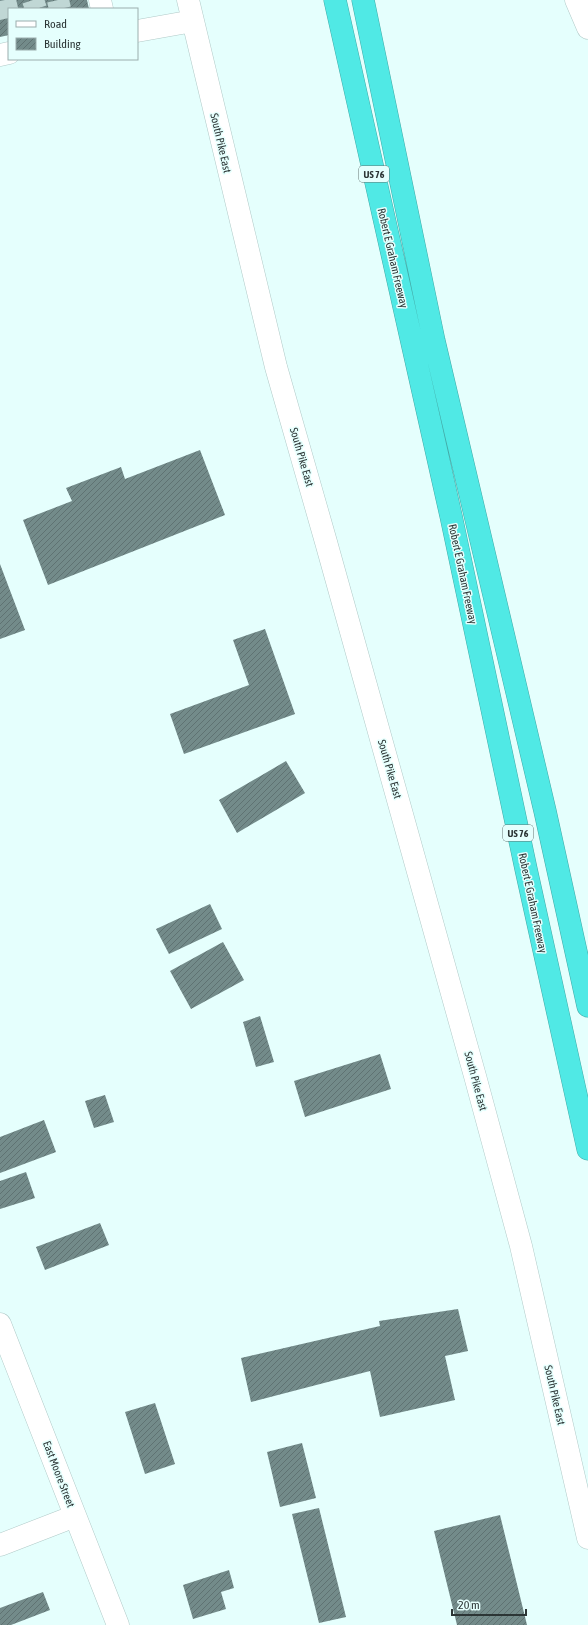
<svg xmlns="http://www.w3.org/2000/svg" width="588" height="1625" font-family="'Asap Condensed',sans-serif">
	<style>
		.building { fill: url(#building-hatch) }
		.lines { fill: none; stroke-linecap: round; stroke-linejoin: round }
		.minor-tunnel { stroke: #c0d7d5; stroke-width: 22; stroke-dasharray: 22 11; stroke-linecap: butt }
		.minor-casing { stroke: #b1cac8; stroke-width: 23 }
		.highway-casing { stroke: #43aaa7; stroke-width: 23 }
		.minor { stroke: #fff; stroke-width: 22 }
		.highway { stroke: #50e9e5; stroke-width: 22 }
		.labels { text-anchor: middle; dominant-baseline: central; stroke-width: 3; stroke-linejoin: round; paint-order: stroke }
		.shield { fill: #e5fffd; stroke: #647271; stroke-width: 1 }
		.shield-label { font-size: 10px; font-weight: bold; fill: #2c3535 }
		.street-label { font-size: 11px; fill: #2c3535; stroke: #e5fffd }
	</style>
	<defs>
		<pattern id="building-hatch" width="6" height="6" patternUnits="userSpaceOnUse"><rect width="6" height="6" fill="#738b8a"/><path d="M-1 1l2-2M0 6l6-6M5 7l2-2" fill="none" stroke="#5f7272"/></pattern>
	</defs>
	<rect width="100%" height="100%" fill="#e5fffd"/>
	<path class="building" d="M0,0H87L89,9H9V35L0,37Z
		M200,450L225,515L48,585L23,520L72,501L66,488L121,467L125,479Z
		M0,564L25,630L0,639Z
		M265,629L295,714L184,754L170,714L249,685L233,640Z
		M286,761L305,793L237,833L219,800Z
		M210,904L222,929L169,954L156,929Z
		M223,942L244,980L191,1009L170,971Z
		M260,1016L274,1062L256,1067L243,1022Z
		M380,1054L391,1089L305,1117L294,1081Z
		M105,1095L114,1122L94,1128L85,1101Z
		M44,1120L56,1152L0,1173V1137Z
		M26,1172L35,1198L0,1209V1181Z
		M100,1223L109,1245L45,1270L36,1247Z
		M458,1309L468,1351L445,1356L455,1400L380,1417L370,1371L251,1402L241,1358L380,1326L379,1321Z
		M155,1403L175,1464L145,1474L125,1412Z
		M302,1443L316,1498L280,1507L267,1452Z
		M319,1508L346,1617L319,1623L292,1514Z
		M500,1515L527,1625H457L434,1531Z
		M229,1570L234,1588L221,1592L226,1609L193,1619L183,1585Z
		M43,1592L50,1610L11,1625H0V1608Z"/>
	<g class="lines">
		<path class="minor-tunnel" d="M5,0L9,18
			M33,0L36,9
			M58,0L60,9"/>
		<defs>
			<path id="minor" d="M100,0L102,9
				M188,0L276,367L326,542L475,1076L521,1246L588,1538
				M576,0L588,28
				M137,31L193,21
				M0,55L9,53
				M0,1324L118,1625
				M0,1545L75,1516"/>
			<path id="highway" d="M335,0L451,516L526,869L588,1149
				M363,0L434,341L545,811L588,1006"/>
		</defs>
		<use href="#minor" class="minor-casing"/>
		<use href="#highway" class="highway-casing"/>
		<use href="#minor" class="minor"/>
		<use href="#highway" class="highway"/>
	</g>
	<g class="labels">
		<g class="shield">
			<rect x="359" y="166" width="30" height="16" rx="3"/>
			<rect x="503" y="825" width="30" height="16" rx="3"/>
		</g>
		<g class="shield-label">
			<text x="374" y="174">US 76</text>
			<text x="518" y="833">US 76</text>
		</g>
		<g class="street-label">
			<text transform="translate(221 143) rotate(77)">South Pike East</text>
			<text transform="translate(393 258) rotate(77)">Robert E Graham Freeway</text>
			<text transform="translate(302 457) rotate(74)">South Pike East</text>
			<text transform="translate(463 574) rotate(78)">Robert E Graham Freeway</text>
			<text transform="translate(390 769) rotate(74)">South Pike East</text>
			<text transform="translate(533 903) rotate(78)">Robert E Graham Freeway</text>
			<text transform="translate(476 1081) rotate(75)">South Pike East</text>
			<text transform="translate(555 1395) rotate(77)">South Pike East</text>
			<text transform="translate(59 1474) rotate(69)">East Moore Street</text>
		</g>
	</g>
	<rect x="8" y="8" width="130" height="52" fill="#e5fffd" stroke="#9baead"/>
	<rect x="16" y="21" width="20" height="6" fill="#ffffff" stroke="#9baead"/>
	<text x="44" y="28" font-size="12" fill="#2c3535">Road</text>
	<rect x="16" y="38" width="20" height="12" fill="url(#building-hatch)" stroke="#9baead"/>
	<text x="44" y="48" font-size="12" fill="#2c3535">Building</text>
	<path d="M452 1609v6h74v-6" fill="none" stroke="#2c3535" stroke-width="2"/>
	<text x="458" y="1609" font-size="12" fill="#2c3535" stroke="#e5fffd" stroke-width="3" paint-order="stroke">20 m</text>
</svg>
